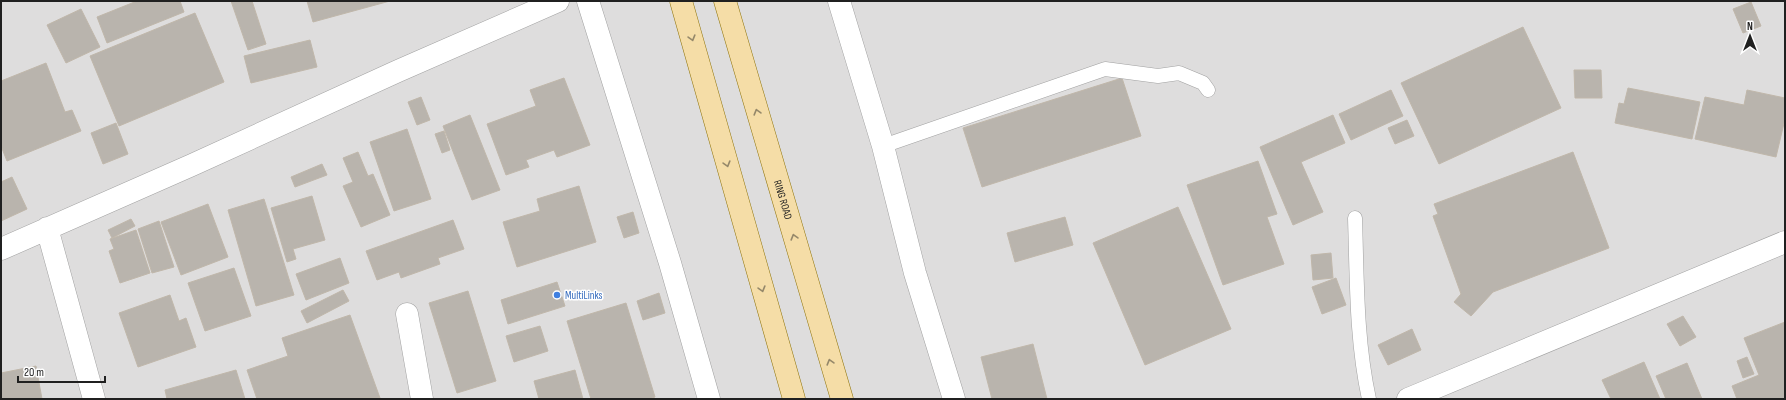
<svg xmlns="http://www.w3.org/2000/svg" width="1786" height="400" font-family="'Sofia Sans Condensed',sans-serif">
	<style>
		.residential { fill: #dedddd }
		.building { fill: #b9b4ad; stroke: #c0b7aa }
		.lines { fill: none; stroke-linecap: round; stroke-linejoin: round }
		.service-casing { stroke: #a1a1a1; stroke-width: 15 }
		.minor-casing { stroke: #a1a1a1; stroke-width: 23 }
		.primary-casing { stroke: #8f740c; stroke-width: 23 }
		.service { stroke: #fff; stroke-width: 14 }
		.minor { stroke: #fff; stroke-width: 22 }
		.primary { stroke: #f5dda7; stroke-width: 22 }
		.oneway { stroke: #95886a }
		.shop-dot { fill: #3f7fe0; stroke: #fff; stroke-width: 1.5 }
		.labels { text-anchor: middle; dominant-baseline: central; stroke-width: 3; stroke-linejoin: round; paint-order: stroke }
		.street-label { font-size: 11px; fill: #202020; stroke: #fff }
		.shop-label { font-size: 11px; fill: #366cbe; stroke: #fff; text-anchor: start }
	</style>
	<rect width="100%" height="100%" fill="#efeee7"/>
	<path class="residential" d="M1,1H1785V399H1Z"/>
	<path class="building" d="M137,1H180L184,12L107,43L97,17Z
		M231,1H252L266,44L248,50Z
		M307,1H390L313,22Z
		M1751,2L1761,26L1743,33L1733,9Z
		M81,9L100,47L66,63L47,25Z
		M195,13L224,82L119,126L90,56Z
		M1523,27L1561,108L1439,164L1401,83Z
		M310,40L317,67L251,83L244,56Z
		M46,63L65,112L72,110L81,131L7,161L1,146V81Z
		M1574,70H1601L1602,98H1575Z
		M564,78L590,145L557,157L554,150L526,160L529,167L506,175L487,124L536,106L530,90Z
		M1122,78L1141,136L982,187L963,128Z
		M1628,88L1700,102L1692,139L1615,123L1619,103L1624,104Z
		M1391,90L1403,116L1351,140L1339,114Z
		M1747,90L1785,98V119L1776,157L1695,139L1705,97L1744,105Z
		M421,97L430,120L417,125L408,102Z
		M470,115L500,190L472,200L443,126Z
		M1333,115L1345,143L1301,162L1323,212L1293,225L1260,147Z
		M1407,120L1414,136L1395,144L1388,128Z
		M116,123L128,154L103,164L91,133Z
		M407,129L431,199L394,211L370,142Z
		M444,131L450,150L442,153L435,134Z
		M358,152L368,176L373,174L390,215L361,227L343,186L353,182L343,158Z
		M1573,152L1609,248L1493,292L1471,316L1454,302L1461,294L1433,216L1438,214L1434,204Z
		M1258,161L1277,214L1267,217L1284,264L1223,285L1187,185Z
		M322,164L327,175L295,187L291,177Z
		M12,177L27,209L1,221V182Z
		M579,186L596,242L517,267L503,222L540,211L537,199Z
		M312,196L325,240L293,249L296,259L287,262L271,208Z
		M264,199L294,295L256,306L228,210Z
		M208,204L228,257L181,275L161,222Z
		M1178,207L1231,329L1145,365L1093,243Z
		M633,212L639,233L624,238L617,217Z
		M1065,217L1073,245L1015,262L1007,233Z
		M131,219L135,226L112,238L108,230Z
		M453,220L464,249L438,258L440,264L401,278L399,272L377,280L366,251Z
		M159,221L174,267L152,273L138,229Z
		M136,230L150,273L120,283L109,251L114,249L110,239Z
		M1331,253L1333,278L1313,280L1311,255Z
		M340,258L349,283L306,300L296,274Z
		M234,268L251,316L205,331L188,283Z
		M1336,278L1346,305L1322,314L1312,287Z
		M557,282L565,306L508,324L501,300Z
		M343,290L349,301L307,323L301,311Z
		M468,291L496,381L457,393L429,303Z
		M659,293L665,313L643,320L637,301Z
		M170,295L179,321L186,318L196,347L138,367L119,313Z
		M626,303L655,397L649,399H591L567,321Z
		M350,315L380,398L257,399L247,370L288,356L282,338Z
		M1683,316L1696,337L1680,346L1667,324Z
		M1785,322V399H1737L1732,386L1759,375L1744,338Z
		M540,326L548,351L514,362L506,336Z
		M1412,329L1421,350L1388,365L1378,345Z
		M1033,344L1047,399H992L981,357Z
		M1747,357L1754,374L1743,378L1737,361Z
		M1644,362L1660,399H1611L1602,380Z
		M1687,363L1702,399H1666L1656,376Z
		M36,366L42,399H1V373Z
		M236,370L245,399H167L165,390Z
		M575,370L583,399H539L534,381Z"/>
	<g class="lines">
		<defs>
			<path id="service" d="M883,146L1105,69L1158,76L1179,73L1203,83L1208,90
				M1355,218C1357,278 1356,340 1369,399"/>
			<path id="minor" d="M588,1L670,263L709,399
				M839,1L883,146L915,273L954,399
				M47,228L94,399
				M1,249L192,165L398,71L558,1
				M407,314L422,399
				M1408,399L1785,242"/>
			<g id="primary">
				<path d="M681,1L794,399"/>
				<path id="s1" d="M725,1L842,399"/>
			</g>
		</defs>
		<use href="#service" class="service-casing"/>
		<use href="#minor" class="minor-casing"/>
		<use href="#primary" class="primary-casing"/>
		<use href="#service" class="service"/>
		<use href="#minor" class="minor"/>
		<use href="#primary" class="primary"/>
	</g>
	<defs><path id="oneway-chevron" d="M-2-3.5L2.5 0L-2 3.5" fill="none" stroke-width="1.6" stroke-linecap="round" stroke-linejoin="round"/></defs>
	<g class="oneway">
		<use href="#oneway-chevron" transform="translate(692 38) rotate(74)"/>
		<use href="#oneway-chevron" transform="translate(757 112) rotate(-106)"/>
		<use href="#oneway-chevron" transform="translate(727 164) rotate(74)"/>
		<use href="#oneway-chevron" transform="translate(794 237) rotate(-106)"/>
		<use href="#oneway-chevron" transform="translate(762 289) rotate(74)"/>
		<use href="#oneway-chevron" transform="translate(830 362) rotate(-106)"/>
	</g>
	<circle class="shop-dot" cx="557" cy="295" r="4"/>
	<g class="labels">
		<g class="street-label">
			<text stroke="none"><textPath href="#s1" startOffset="207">RING ROAD</textPath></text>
		</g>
		<g class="shop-label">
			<text x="565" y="295">MultiLinks</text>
		</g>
	</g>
	<rect width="1786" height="400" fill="none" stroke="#202020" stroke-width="4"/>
	<g transform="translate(1750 36)" stroke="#ffffff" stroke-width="3" paint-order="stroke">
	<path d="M0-3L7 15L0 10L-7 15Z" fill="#202020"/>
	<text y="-6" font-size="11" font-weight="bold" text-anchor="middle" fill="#202020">N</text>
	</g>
	<path d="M18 376v6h87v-6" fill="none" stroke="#202020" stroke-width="2"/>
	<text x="24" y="376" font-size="12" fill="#202020" stroke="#ffffff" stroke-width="3" paint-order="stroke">20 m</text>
</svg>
